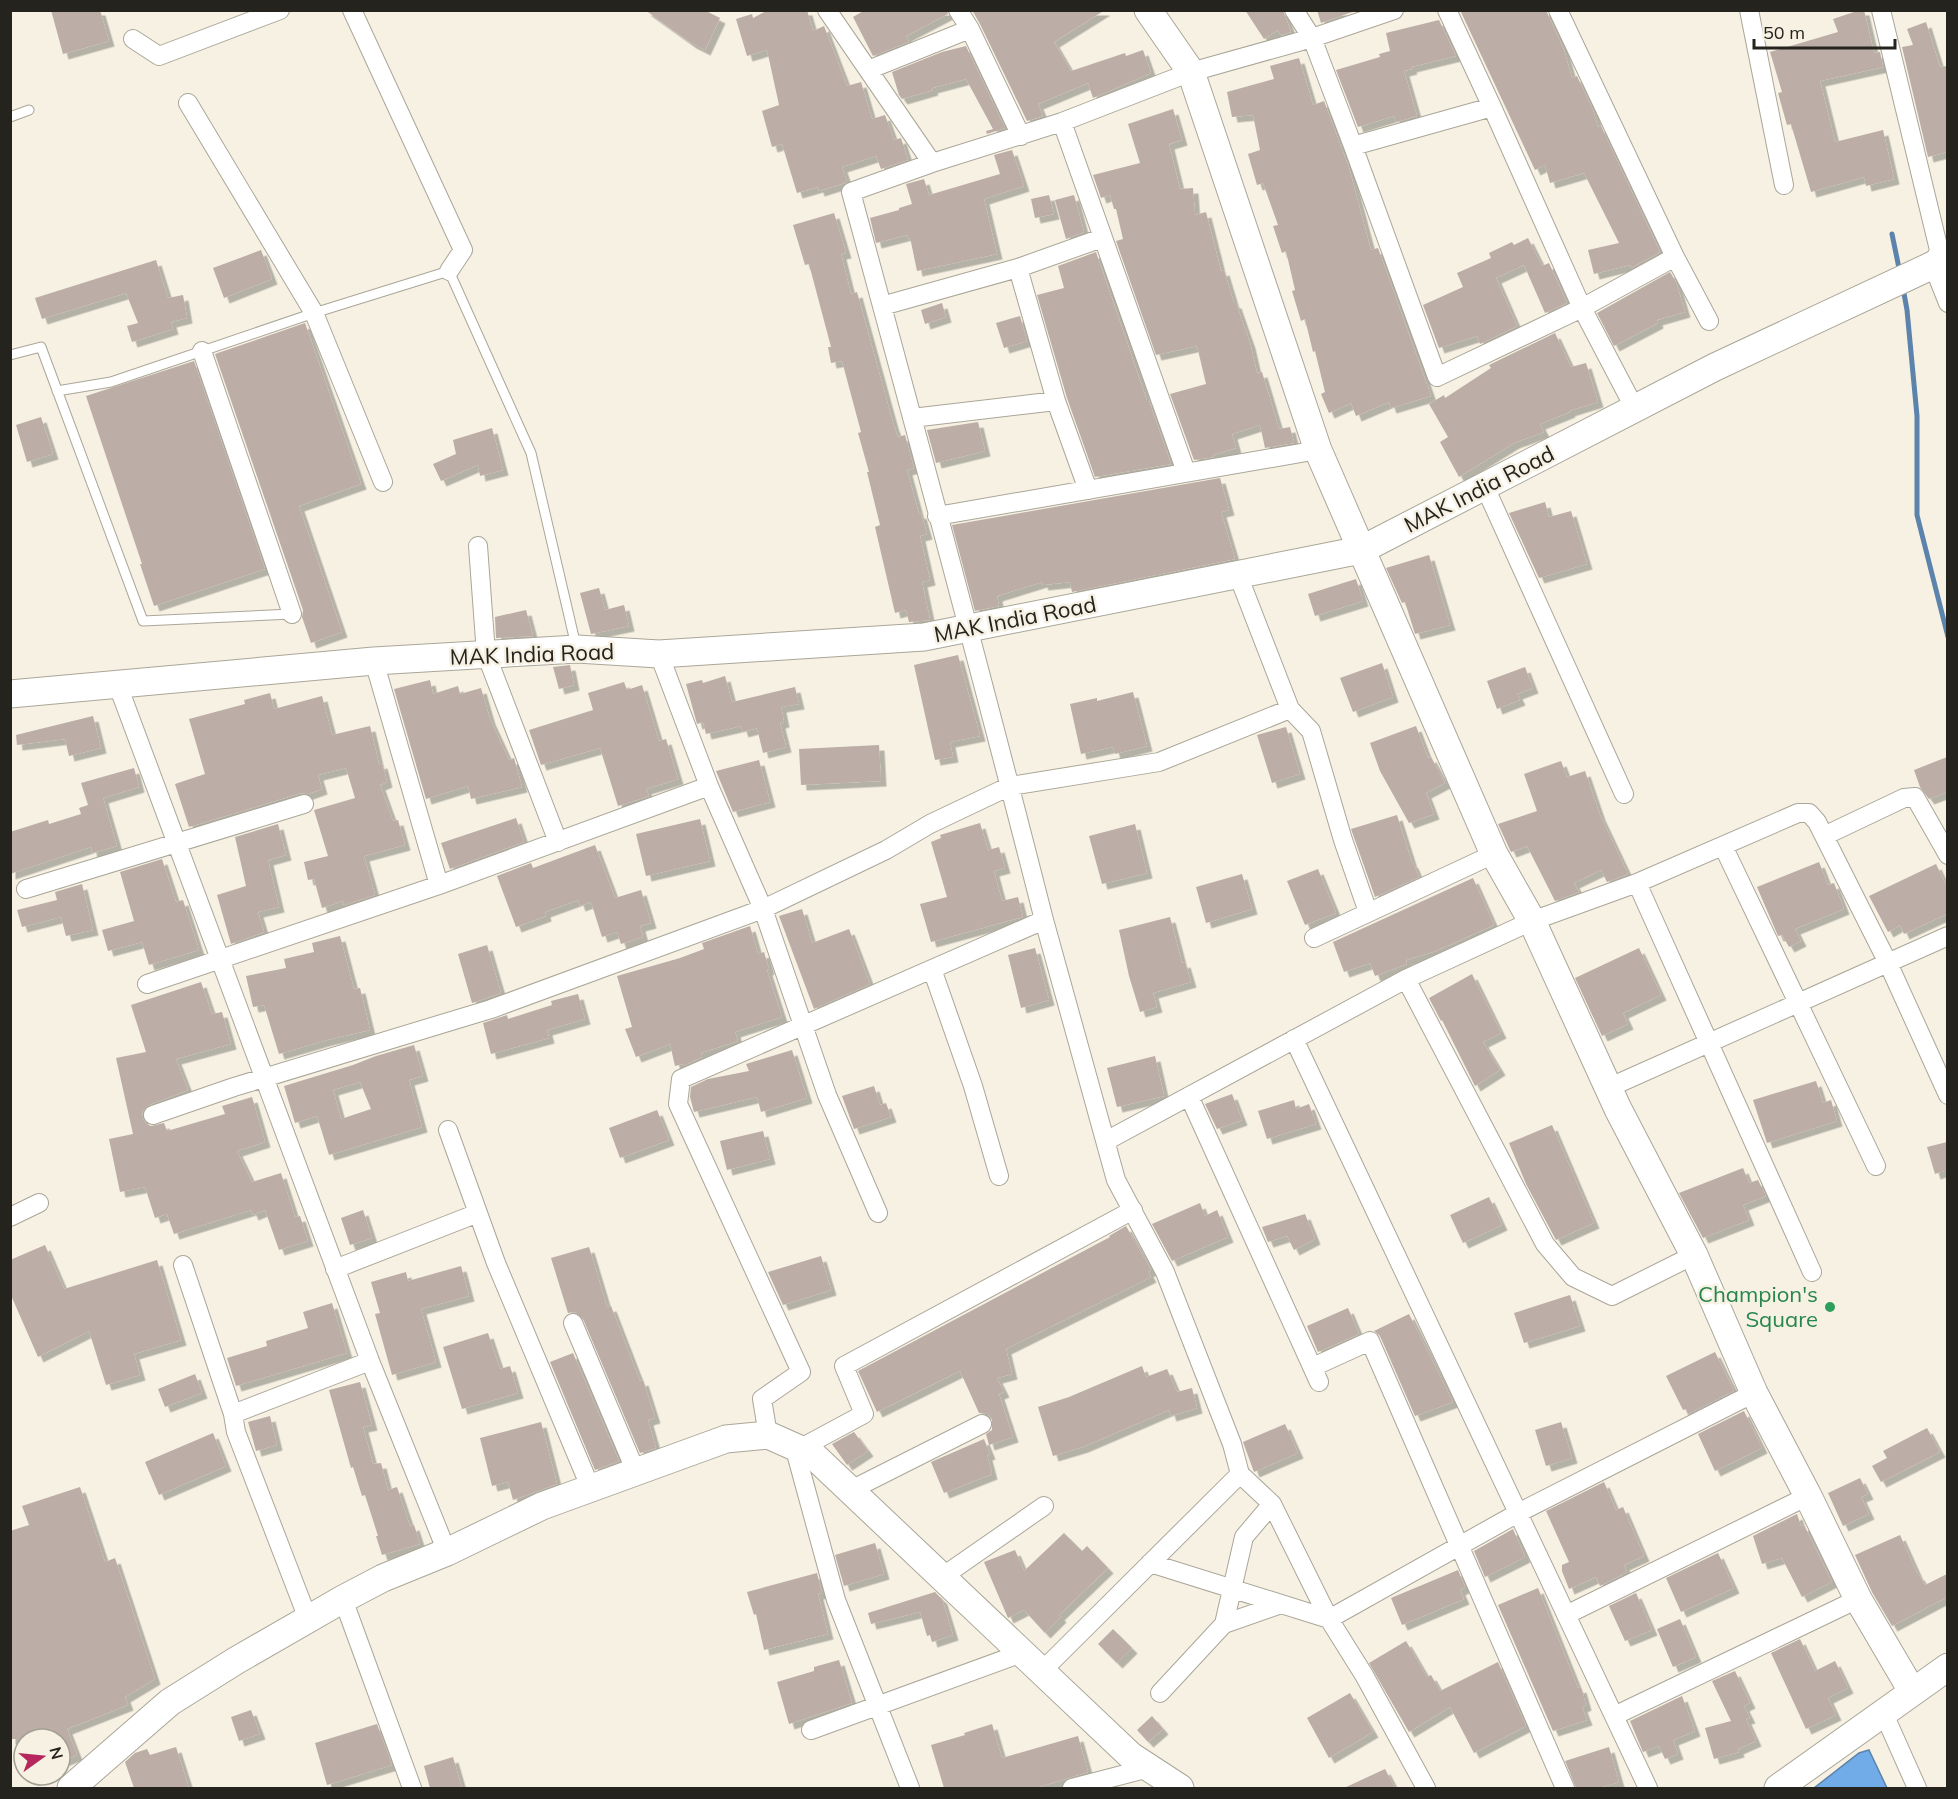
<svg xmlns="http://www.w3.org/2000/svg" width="1958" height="1799" font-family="Mulish,sans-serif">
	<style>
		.water { fill: #72ace8; stroke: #5b83ab; stroke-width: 1.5 }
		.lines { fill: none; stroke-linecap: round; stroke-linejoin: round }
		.stream { stroke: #5b83ab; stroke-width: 5 }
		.building { fill: #bdada7; fill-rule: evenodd; filter: url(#shadow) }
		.lane-casing { stroke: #aaa698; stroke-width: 11 }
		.street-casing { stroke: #aaa698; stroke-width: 20 }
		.secondary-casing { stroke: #aaa698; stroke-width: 29 }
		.lane { stroke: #fff; stroke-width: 9 }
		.street { stroke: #fff; stroke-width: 18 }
		.secondary { stroke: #fff; stroke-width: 27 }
		.leisure-dot { fill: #2e9e5b; stroke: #f6f1e2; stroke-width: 2 }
		.labels { text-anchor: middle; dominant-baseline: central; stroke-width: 5; stroke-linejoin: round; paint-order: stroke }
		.street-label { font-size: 22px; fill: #24231d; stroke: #f6f1e2 }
		.leisure-label { font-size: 22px; fill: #27864d; stroke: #f6f1e2; text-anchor: end }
	</style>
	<defs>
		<filter id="shadow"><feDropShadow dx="5.5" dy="5.5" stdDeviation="0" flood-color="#0004"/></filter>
	</defs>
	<rect width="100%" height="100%" fill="#f6f1e2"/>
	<path class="water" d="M1869,1750L1887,1788H1814L1859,1753Z"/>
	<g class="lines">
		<path class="stream" d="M1892,234L1900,273
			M1903,288L1907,310L1917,416V515L1948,637"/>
	</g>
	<path class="building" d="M51,10H100L109,41L63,54Z
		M645,10H704L720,18L705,50L691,43Z
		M768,10H807L813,31L824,26L847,86L861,82L872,119L885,115L894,140L901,138L908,160L881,169L876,156L842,167L847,182L845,183L819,191L818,187L797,193L782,144L772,147L762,111L779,105L767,50L747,56L736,19L752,14L753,18Z
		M865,10H947L948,14L906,36L909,42L873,56L853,17Z
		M972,10H1105L1054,42L1071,71L1125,53L1126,56L1143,50L1151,73L1093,98L1088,83L1038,104L1043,116L1027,121L980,24Z
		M1245,10H1283L1291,32L1281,35L1278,30L1264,39Z
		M1317,10H1358L1321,23Z
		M1460,10H1546L1564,50L1572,78L1577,76L1593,110L1598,127L1601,126L1660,252L1631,268L1630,265L1594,274L1588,250L1619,243L1584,173L1550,183L1545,165L1535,170Z
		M1860,10H1864L1874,53L1880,52L1883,67L1820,81L1835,142L1883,130L1894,179L1866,186L1864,177L1811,192L1791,124L1787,125L1778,93L1782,92L1770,52L1838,32L1833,19Z
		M1439,20L1456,56L1411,67L1412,69L1404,71L1417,116L1396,122L1394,116L1358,127L1336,70L1380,57L1379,54L1390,51L1386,33Z
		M1926,22L1940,67L1947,66V152L1928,157L1902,47L1913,45L1907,29Z
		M966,46L1005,128L987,134L986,131L993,129L966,79L932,88L933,90L902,99L899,95L892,72L942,52Z
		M1299,58L1313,105L1324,101L1349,168L1371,250L1378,248L1431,396L1391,408L1389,402L1356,416L1351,403L1329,413L1321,394L1325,392L1315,351L1313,352L1305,319L1301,321L1292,291L1295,290L1286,251L1282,253L1273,226L1278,225L1263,183L1257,185L1248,154L1260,150L1253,115L1232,117L1227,92L1274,79L1270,66Z
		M1173,109L1182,140L1169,144L1180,189L1193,188L1195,215L1206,212L1221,271L1224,270L1234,303H1236L1250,343L1257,373L1262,372L1279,429L1290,427L1294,443L1265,448L1260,425L1232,434L1236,448L1213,455L1214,457L1194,460L1170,394L1206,384L1197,346L1156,355L1116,241L1123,239L1116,209H1114L1110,195L1101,198L1093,175L1140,163L1128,124Z
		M1012,150L1024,186L984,199L997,254L917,271L911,242L907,235L876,243L870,218L899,210V208L912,204L906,184L924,179L929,195L1000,174L994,155Z
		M1049,195L1054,214L1035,218L1031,199Z
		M1074,195L1084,232L1066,239L1055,200Z
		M834,213L846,253L841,254L851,294L857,292L893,423L898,437L905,435L914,468L907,470L919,514L921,513L927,534L920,536L930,580L922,582L930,620L909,622L906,610L895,613L875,527L880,525L867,472H869L858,433L861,432L842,361L831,363L828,347H831L809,264L805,265L793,225Z
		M1528,238L1542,266L1549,263L1567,303L1545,313L1524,265L1496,278L1517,326L1480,344L1477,336L1439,348L1423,305L1463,287L1457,273L1491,258L1489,253L1512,242L1514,245Z
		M261,250L272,279L224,298L213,268Z
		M1096,252L1147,401H1149L1171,464L1095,477L1067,398L1037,295L1064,288L1058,266Z
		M156,260L168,298L183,295L187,318L171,322L173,329L132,342L127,326L138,323L126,293L42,319L35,298Z
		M1670,272L1676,282L1685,312L1657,320L1658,323L1614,346L1597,313Z
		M942,303L946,317L925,324L921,310Z
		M1020,316L1027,341L1004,348L996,323Z
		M305,323L361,484L299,506L342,632L311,643L302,617L303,610L215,354Z
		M1555,333L1571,367L1586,363L1598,402L1569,411L1570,412L1540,424L1544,432L1514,443L1459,477L1440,442L1448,437L1429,404L1444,395L1445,398L1491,368L1489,365Z
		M194,361L265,569L154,606L140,564H142L86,396Z
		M41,417L53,454L27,462L16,425Z
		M978,422L985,451L936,463L927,430Z
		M492,428L503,470L480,476L478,465L441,481L433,464L456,454L453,440Z
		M1220,478L1229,510L1221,512L1235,559L1072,592L1070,582L1043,585L1042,582L997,596L999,606L975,611L952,525Z
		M1545,502L1549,517L1571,511L1587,564L1539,578L1509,513Z
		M1429,555L1450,625L1415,634L1405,602L1402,603L1386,568Z
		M1356,579L1363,601L1315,616L1308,594Z
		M599,588L605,610L624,605L629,626L591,634L580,593Z
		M526,610L533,636L496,638L495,617Z
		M958,655L980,736L950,742L953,757L935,760L914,665Z
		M1382,663L1393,697L1353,712L1340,678Z
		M570,665L574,685L559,689L553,667Z
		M1525,667L1533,688L1517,694L1520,700L1497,709L1487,681Z
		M725,676L732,702L795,687L799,704L781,707L784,722L780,723L786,747L763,753L757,728L743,732L741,726L706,734L703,722L697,724L686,684L702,680L703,683Z
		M430,680L433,694L458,686L460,694L481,688L490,719L509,760L514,758L522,787L471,799L468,786L426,799L394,689Z
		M624,682L627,690L642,685L659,741L666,739L678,779L646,789L649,796L618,806L600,748L541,765L529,730L593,710L588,693Z
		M1133,692L1147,746L1115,754L1113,747L1081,754L1070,704L1097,698V701Z
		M270,693L274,709L322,696L332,735L370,726L379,764L382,763L387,782L380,785L393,821L398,820L405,845L364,856L375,895L344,905L343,901L322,908L314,879L308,880L304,862L328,856L314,810L355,798L346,768L318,775L322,789L308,794L301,793L189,827L175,784L205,774L189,719L245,704L244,700Z
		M93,716L101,748L69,756L65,739L17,745L16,735Z
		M1416,726L1428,758L1431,757L1445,783L1426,793L1434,814L1409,823L1380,771L1370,743Z
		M1286,727L1300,774L1272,783L1257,735Z
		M879,745L881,781L801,785L799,749Z
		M1947,757V792L1929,799L1920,787L1914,770Z
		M759,760L770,802L733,812L716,771Z
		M1561,761L1567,777L1585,771L1600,815L1628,874L1607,882L1601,870L1574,883L1579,892L1555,901L1527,846L1511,852L1498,824L1537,811L1524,774Z
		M134,768L139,787L103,798L117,846L92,853L91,847L10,874V832L48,820L49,824L81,814L79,808L88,805L81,783Z
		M1397,815L1412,863H1413L1419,877L1375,897L1351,829Z
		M516,818L524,842L450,869L441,843Z
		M700,819L710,861L646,876L636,834Z
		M980,823L988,850L999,847L1005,868L994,871L1002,901L1018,897L1023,917L931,942L920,904L947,897L931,842L941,838L940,835Z
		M278,824L286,855L268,860L279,907L258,912L264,932L231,944L217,895L246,886L235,837Z
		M1135,824L1147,873L1102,884L1089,836Z
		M595,845L615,898L641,890L651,923L640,926L643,937L621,944L617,932L602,937L591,902L580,906L578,900L545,912L546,916L516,927L497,876L531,863L533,868Z
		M162,859L176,902L183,900L199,950L149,965L142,942L108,951L102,930L134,921L120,872Z
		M1819,862L1828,885L1834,883L1844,909L1795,929L1801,941L1789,947L1782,935L1778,936L1757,887Z
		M1936,864L1947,887V914L1904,934L1900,925L1888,932L1869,896Z
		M1318,869L1336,913L1305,925L1287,881Z
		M1242,874L1252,909L1206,923L1196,887Z
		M1473,878L1494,925L1436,951L1406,960L1407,964L1375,976L1370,963L1344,972L1333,942Z
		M82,884L93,930L66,936L61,917L22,927L17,910L57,900L55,892Z
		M802,909L812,943L849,929L870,984L814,1009L779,916Z
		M1170,917L1182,963L1185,962L1191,982L1153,993L1157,1007L1140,1012L1129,976L1119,930Z
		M750,926L758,954L764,952L769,969L767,970L782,1017L735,1032L738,1041L701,1053L702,1057L683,1066V1064L675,1066L670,1044L636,1057L625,1029L632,1027L617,976L680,958L704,949L702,943Z
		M340,936L354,989L360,988L370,1030L327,1040L279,1054L264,1005L253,1007L246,976L286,968L284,959L314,952L312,943Z
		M487,945L501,993L472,1003L458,954Z
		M1035,948L1049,1000L1021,1008L1008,955Z
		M1639,948L1661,995L1623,1013L1628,1024L1602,1036L1575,978Z
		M1472,974L1501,1033L1483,1042L1500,1070L1475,1086L1442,1020L1441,1021L1429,998Z
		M201,982L212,1014L222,1012L231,1044L176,1059L188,1090L149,1105L142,1112L143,1119L146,1124L151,1126L164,1123L167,1131L225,1114L222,1106L252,1097L265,1142L237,1151L252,1182L281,1173L295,1217L300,1216L308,1241L279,1250L265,1210L253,1215L251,1210L174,1234L167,1214L155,1218L145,1187L120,1192L109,1139L133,1134L116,1058L146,1052L131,1005Z
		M578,994L585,1019L547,1030L549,1038L491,1054L483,1023L507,1015L508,1019L552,1005L551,1001Z
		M414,1045L423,1076L409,1080L422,1127L329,1155L317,1116L295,1123L284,1086L353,1065L376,1056ZM360,1082L371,1109L341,1119L333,1090Z
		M792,1050L807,1098L761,1112L757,1097L694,1112L690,1097L691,1087L708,1079L749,1071L746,1064Z
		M1155,1056L1164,1096L1117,1107L1107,1068Z
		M1816,1081L1823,1103L1831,1100L1837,1121L1767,1143L1753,1100Z
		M874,1086L880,1105L886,1103L891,1117L854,1129L842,1096Z
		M1232,1094L1242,1120L1217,1129L1205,1104Z
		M1294,1100L1296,1109L1309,1104L1316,1124L1267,1139L1258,1111Z
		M657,1110L669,1140L620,1158L609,1128Z
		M1552,1125L1594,1223L1556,1240L1526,1184L1509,1143Z
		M763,1131L770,1159L727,1170L720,1141Z
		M1947,1142V1170L1935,1174L1927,1147Z
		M1743,1168L1749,1183L1758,1180L1766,1196L1743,1205L1749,1220L1703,1238L1679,1193Z
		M1489,1197L1502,1225L1463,1243L1450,1215Z
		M1200,1203L1205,1216L1217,1210L1228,1237L1172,1261L1152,1224Z
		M363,1210L372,1238L350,1245L341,1218Z
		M1305,1214L1315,1239L1294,1250L1287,1236L1268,1242L1262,1227Z
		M1126,1226L1151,1270L1148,1272L1151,1277L1006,1349L1012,1374L997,1378L1004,1392L999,1394L1013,1437L989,1445L986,1434L992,1430V1419L988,1414L979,1413L960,1371L877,1412L858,1371L1110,1237L1109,1236Z
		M45,1245L64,1289L157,1260L181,1340L134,1354L140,1375L106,1385L89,1331L38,1357L10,1293V1260Z
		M589,1247L607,1307L611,1306L640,1381L643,1380L655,1418L648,1420L656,1448L640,1453L583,1319L575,1312L568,1313L551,1258Z
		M821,1256L831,1290L783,1305L768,1272Z
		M461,1266L469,1296L421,1309L436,1362L392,1375L375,1314L380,1313L371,1282L406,1272L408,1281Z
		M1570,1295L1580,1326L1524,1343L1514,1313Z
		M332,1303L347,1353L236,1386L227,1358L267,1346L266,1341L308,1328L303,1312Z
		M1348,1308L1359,1334L1318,1352L1307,1326Z
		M1409,1314L1453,1402L1415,1416L1380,1336L1374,1331Z
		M488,1333L500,1369L510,1366L518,1393L462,1409L443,1347Z
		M1715,1352L1734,1391L1688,1414L1686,1409L1683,1410L1666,1376Z
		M573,1353L619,1461L595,1470L550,1362Z
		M1142,1366L1146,1377L1167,1369L1177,1392L1192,1388L1197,1408L1171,1416L1169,1410L1083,1447L1053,1456L1038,1407L1069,1397Z
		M195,1374L202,1393L165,1407L158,1389Z
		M360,1382L372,1425L363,1427L373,1464L381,1463L388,1490L397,1487L410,1526L414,1525L420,1544L382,1555L376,1536H378L365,1495L362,1496L353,1467L351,1468L329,1390Z
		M1744,1411L1762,1448L1715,1471L1698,1434Z
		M270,1416L277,1445L256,1451L248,1422Z
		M541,1422L557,1484L513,1500L508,1482L492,1486L480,1438Z
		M1561,1422L1572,1458L1546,1466L1535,1430Z
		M1285,1424L1298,1453L1254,1472L1243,1442Z
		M1927,1428L1940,1452L1881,1482L1872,1466L1887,1458L1883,1451Z
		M854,1432L868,1451L847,1465L832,1444Z
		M213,1433L226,1466L159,1495L145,1462Z
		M984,1439L990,1454L987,1455L992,1474L944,1493L931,1462Z
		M1860,1478L1868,1494L1861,1497L1869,1514L1843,1526L1828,1493Z
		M1604,1482L1616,1510L1623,1507L1644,1556L1624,1565L1627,1572L1600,1586L1596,1577L1569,1589L1562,1571V1565L1569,1562L1546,1511Z
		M80,1487L105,1562L115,1558L155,1679L125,1697L128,1705L67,1729L77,1755L60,1762V1739H10V1531L29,1525L22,1506Z
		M1797,1514L1801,1526L1804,1525L1832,1582L1802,1597L1782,1558L1762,1564L1753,1536Z
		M1513,1529L1525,1557L1485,1577L1474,1551Z
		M1064,1533L1082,1551L1087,1546L1108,1568L1059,1615L1061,1617L1045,1633L1024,1610L1008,1618L984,1562L1015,1550L1024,1571Z
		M1900,1535L1918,1575H1919L1925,1585L1947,1574V1597L1892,1626L1872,1592L1855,1555Z
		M875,1543L884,1574L844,1586L835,1555Z
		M1718,1553L1734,1588L1681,1612L1666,1578Z
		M1458,1570L1465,1587L1460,1590L1464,1599L1402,1625L1391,1598Z
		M817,1573L822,1593L818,1594L828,1634L764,1650L756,1614L754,1615L747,1592Z
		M1538,1588L1578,1688L1581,1687L1586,1705L1582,1707L1587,1720L1553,1731L1498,1605Z
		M935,1592L942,1599L953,1635L932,1642L930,1635L927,1636L920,1612L871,1624L868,1613Z
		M1636,1593L1652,1630L1625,1641L1609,1606Z
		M1680,1619L1696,1657L1673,1667L1657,1629Z
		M1113,1629L1132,1648L1117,1663L1098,1644Z
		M1800,1639L1815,1671L1835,1661L1848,1688L1828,1698L1836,1715L1806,1729L1771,1653Z
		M1406,1641L1427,1677L1431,1675L1440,1691L1498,1662L1526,1726L1474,1753L1450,1707L1409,1732L1369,1663Z
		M839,1660L852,1703L789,1724L777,1682L814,1671V1667Z
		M1735,1671L1750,1703L1744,1706L1750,1718L1746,1719L1756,1741L1738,1749L1739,1752L1714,1759L1705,1728L1731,1721L1712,1681Z
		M1350,1693L1373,1732L1329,1758L1307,1718Z
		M1682,1696L1695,1731L1673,1740L1678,1754L1665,1759L1659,1746L1643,1752L1630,1721Z
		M251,1710L260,1734L239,1741L231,1717Z
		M1152,1716L1163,1729L1148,1742L1137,1730Z
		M377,1724L392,1765L327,1785L315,1743Z
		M992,1724L1002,1758L1078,1736L1088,1772L1036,1788H944L931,1745L965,1735L964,1733Z
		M176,1747L189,1788H134L125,1762L135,1753L147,1749L150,1755Z
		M1609,1747L1619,1782L1599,1788H1576L1565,1761Z
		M453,1757L462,1788H430L424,1766Z
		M1385,1769L1395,1788H1344Z"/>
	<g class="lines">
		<defs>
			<path id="lane" d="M10,117L29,110
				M10,355L41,347L143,621L292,614
				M57,391L111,382L314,313L449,271L531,453L576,646"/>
			<path id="street" d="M352,10L463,250L449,271
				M827,10L932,163
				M1294,10L1312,38L1353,146
				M1447,10L1492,107L1582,308L1635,409
				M1558,10L1675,257
				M1749,10L1784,185
				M1881,10L1939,250L1933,265L1948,303
				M970,29L1021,136
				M133,39L159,56L280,10
				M868,70L970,29L958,10
				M188,103L314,313L383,482
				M1492,107L1353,146L1437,377L1582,308L1675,257L1709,321
				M1062,122L1186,472
				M1018,268L1056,401L1088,490
				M882,306L1018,268L1102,238
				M202,351L292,614
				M912,418L1056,401
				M1485,487L1624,794
				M937,516L1318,450
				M478,546L486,654L558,842
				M1238,575L1290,709L1311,731L1343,840L1368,912
				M659,654L709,786L763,909L827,1095L878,1213
				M374,661L439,885
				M117,683L370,1361L447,1552
				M1824,836L1904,798L1915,797L1948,855
				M1723,846L1876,1166
				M1637,883L1812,1272
				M26,889L304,804
				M1044,920L1116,1180L1165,1272L1232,1444L1240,1474L1272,1504L1329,1619L1364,1675L1426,1788
				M1314,938L1494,854
				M932,969L973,1086L999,1176
				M1406,979L1545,1244L1573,1277L1612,1296L1694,1255
				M147,984L439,885L709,786
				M1294,1039L1648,1788
				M1608,1088L1948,936
				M1189,1096L1319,1382
				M153,1115L234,1087L491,1009L763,909L886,850L930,824L1010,786L1159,762L1290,709
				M448,1130L496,1263L591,1489
				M1106,1141L1406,979L1532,921L1637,883L1798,813H1809L1817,822L1888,963L1948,1095
				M10,1217L39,1203
				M183,1265L233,1414L236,1432L308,1619
				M335,1269L478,1213
				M573,1323L636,1472
				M1313,1367L1370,1341L1565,1788
				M233,1414L370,1361
				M768,1435L762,1399L801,1372L678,1104L681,1079L1044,920C982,676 917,434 851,192L932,163L1062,122L1191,72L1312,38L1394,10
				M794,1446L836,1600L910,1788
				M799,1449L864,1414L844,1366L1133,1210
				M851,1490L982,1424
				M1150,1563L1329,1619L1518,1513L1754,1393
				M942,1577L1044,1506
				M343,1599L412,1788
				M1566,1615L1808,1496
				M1224,1624L1281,1604
				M1042,1671L1240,1474
				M1160,1693L1224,1624L1244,1537L1272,1504
				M1884,1714L1917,1788
				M1614,1716L1858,1599
				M811,1730L1022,1653
				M1072,1788L1149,1768"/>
			<path id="secondary" d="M1148,10L1191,72L1318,450L1494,854L1532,921L1618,1109L1694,1255L1754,1393L1808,1496L1858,1599L1912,1691
				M10,694L374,661L577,649L659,654L924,637L1361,550L1715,367L1933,265L1948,256
				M71,1788L170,1702L237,1660L343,1599L383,1578L447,1552L542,1506L726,1439L768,1435L813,1455L1131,1756L1180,1788
				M1778,1788L1948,1667"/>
		</defs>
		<use href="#lane" class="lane-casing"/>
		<use href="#street" class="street-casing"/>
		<use href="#secondary" class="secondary-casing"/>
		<use href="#lane" class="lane"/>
		<use href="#street" class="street"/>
		<use href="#secondary" class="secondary"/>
	</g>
	<circle class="leisure-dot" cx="1830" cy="1307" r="6"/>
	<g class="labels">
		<g class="street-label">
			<text transform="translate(1479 489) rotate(-27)">MAK India Road</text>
			<text transform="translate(1015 619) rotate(-11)">MAK India Road</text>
			<text transform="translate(532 654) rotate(-2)">MAK India Road</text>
		</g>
		<g class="leisure-label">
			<text x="1818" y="1294">Champion's<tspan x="1818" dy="25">Square</tspan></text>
		</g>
	</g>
	<rect width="1958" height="1799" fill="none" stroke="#24231d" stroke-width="24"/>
	<g transform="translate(42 1757) rotate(75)"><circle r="28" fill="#f6f1e2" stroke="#a29f93" stroke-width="1.5"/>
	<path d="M0-4.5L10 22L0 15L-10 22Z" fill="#b5275d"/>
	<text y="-9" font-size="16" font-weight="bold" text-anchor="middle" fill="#24231d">N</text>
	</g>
	<path d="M1754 39v9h141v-9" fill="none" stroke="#24231d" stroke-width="3"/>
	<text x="1763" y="39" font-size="18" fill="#24231d" stroke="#f6f1e2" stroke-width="4.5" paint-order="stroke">50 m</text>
</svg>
